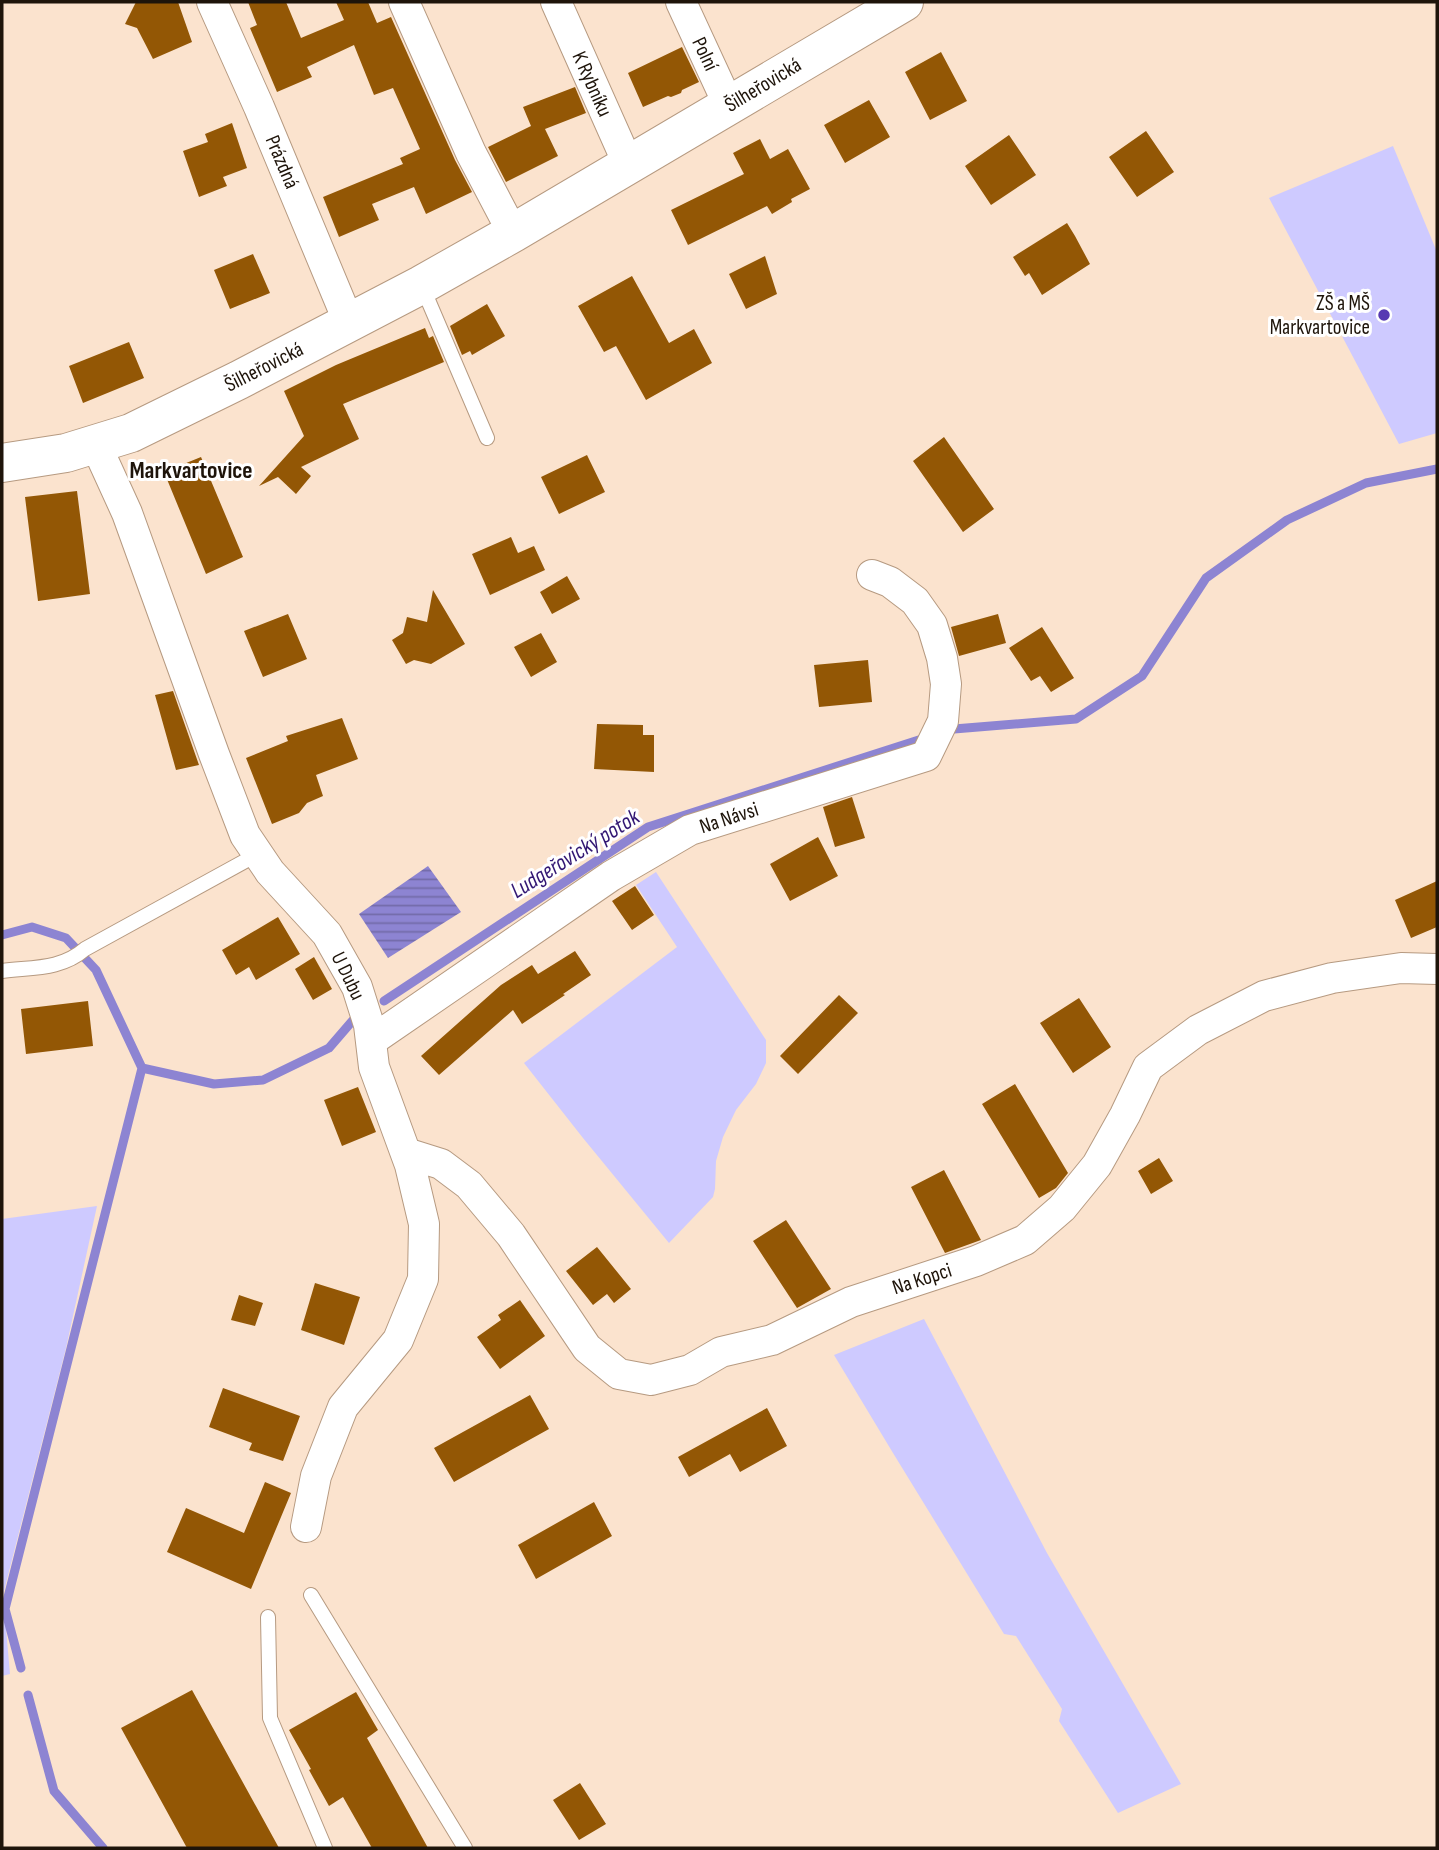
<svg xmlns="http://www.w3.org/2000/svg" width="1439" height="1850" font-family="'Sofia Sans Condensed',sans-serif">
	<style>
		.green { fill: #cecaff }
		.water { fill: url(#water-rules) }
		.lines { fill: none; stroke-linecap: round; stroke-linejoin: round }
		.stream { stroke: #8d84d2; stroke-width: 9 }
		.building { fill: #935705 }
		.lane-casing { stroke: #b69a81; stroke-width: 16 }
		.street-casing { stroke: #b69a81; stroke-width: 32 }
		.secondary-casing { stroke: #b69a81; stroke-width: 40 }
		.lane { stroke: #fff; stroke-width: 14 }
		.street { stroke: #fff; stroke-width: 30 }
		.secondary { stroke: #fff; stroke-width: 38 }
		.poi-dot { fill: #573ab2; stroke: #fff; stroke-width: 2.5 }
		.labels { text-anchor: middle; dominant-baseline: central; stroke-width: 6; stroke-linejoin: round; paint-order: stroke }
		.street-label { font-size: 21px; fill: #1e140a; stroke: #fff }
		.poi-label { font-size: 21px; fill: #1e140a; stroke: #fff; text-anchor: end }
		.water-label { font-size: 23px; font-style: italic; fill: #321773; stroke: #fff }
		.quarter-label { font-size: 24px; font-weight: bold; fill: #1e140a; stroke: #fff }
	</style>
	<defs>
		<pattern id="water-rules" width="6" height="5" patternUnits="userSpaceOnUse" patternTransform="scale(1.75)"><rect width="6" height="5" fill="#8d84d2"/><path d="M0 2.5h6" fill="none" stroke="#736ba9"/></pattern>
	</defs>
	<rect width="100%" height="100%" fill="#fbe3ce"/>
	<path class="green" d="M1393,146L1437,252V433L1399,444L1269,198Z
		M656,872L766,1040V1063L756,1084L736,1110L723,1137L716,1161L715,1189L713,1197L669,1243L583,1138L524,1063L677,947L636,885Z
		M97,1206L66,1348L3,1595L10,1674L2,1676V1219Z
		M924,1319L1047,1553L1181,1784L1118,1813L1059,1721L1062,1709L1016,1636L1004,1634L893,1453L834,1355Z"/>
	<path class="water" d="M428,866L461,912L388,958L359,914Z"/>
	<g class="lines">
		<path class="stream" d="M954,729L1076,719L1142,676L1206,578L1287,520L1366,483L1437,469
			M2,935L32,927L66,938L96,970L142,1068L214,1084L263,1080L329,1048L354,1019
			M384,1001L648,827L925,738
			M21,1668L5,1609L142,1068
			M28,1695L54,1791L103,1848"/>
	</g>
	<path class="building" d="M136,2H178L192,42L153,59L137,28L125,24Z
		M248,2H286L301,38L344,20L336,2H368L377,23L391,17L455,160L472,192L426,214L414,187L372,204L379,220L339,237L323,197L403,164L400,158L420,149L393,88L374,95L354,45L307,67L312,77L277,92L250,28L257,25Z
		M682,47L699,82L682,90L681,93L671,97L668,96L643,107L628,73Z
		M941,52L967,101L930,120L905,72Z
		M575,87L586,113L545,129L558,156L506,182L488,147L531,126L523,107Z
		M869,100L890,137L845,163L824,125Z
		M232,123L247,168L223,177L227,186L199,197L183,151L208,142L205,134Z
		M1146,131L1174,172L1137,197L1109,157Z
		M1009,135L1036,175L991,205L965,166Z
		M760,139L770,159L788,149L810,189L791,199L792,202L772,214L767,206L688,245L671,210L744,174L733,153Z
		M1067,223L1075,236L1090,264L1042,295L1029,273L1025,276L1013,257Z
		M253,254L270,293L230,309L214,270Z
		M765,256L777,294L746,309L729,274Z
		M632,276L669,343L694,329L712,363L646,400L616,346L604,352L578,306Z
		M487,304L505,336L472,355L470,351L462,355L450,326Z
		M425,328L429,338L433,336L444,362L343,404L359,439L301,467L311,476L296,494L278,477L259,486L304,436L284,391L336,365Z
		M129,342L144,378L83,403L69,366Z
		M944,437L994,509L963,532L913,461Z
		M587,455L605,492L559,514L541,477Z
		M201,457L243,557L206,574L164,472Z
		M77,491L90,594L38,601L25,497Z
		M511,537L518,553L534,546L545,570L490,595L472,554Z
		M567,576L580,599L552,614L540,592Z
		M433,590L465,644L431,664L414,660L406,664L392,640L403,633L407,617L427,622Z
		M288,614L307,659L263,677L244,631Z
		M998,614L1006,643L959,656L951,627Z
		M1042,627L1074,678L1051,692L1040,676L1031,681L1009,648Z
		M541,633L557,662L531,677L514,647Z
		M868,660L872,702L819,707L814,665Z
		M173,691L199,765L176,770L155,695Z
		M342,718L358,759L316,775L323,796L307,803L299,813L272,824L246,758L288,741L286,736Z
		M597,724L643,725V735H654V772L594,769Z
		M852,797L865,838L835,847L823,807Z
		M818,837L838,876L790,901L770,864Z
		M1437,881V927L1411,938L1395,900Z
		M635,886L654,915L632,930L612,901Z
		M278,917L300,954L256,980L249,967L236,975L222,950Z
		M575,951L591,975L563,994L565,995L522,1024L513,1010L439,1075L421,1056L501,985L532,965L538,974Z
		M314,957L332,989L313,1000L295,969Z
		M839,995L858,1013L798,1074L780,1056Z
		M1079,998L1111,1047L1073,1073L1040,1023Z
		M88,1001L93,1046L26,1054L21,1009Z
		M1015,1084L1068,1173L1056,1188L1039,1198L982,1104Z
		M358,1087L376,1132L342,1146L324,1100Z
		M1159,1158L1173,1181L1151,1194L1138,1171Z
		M944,1170L981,1240L945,1253L911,1187Z
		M786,1220L831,1289L797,1308L753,1241Z
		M597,1247L631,1289L614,1303L607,1294L593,1305L566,1271Z
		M315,1283L360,1297L344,1345L301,1330Z
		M239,1295L263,1303L255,1326L231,1320Z
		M520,1300L545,1336L500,1369L477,1337L501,1320L498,1315Z
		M223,1388L300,1416L283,1461L249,1450L252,1443L209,1427Z
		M530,1395L549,1429L454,1482L434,1448Z
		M767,1408L787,1446L740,1472L730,1454L689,1477L678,1457Z
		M265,1482L291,1493L251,1589L167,1552L186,1508L244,1533Z
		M594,1502L612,1536L536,1579L518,1545Z
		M192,1690L279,1848H187L121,1728Z
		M356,1692L378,1730L367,1738L428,1848H372L343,1797L329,1806L309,1770L311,1769L289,1730Z
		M580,1783L606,1824L579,1840L553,1800Z"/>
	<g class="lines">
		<defs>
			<path id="lane" d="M422,286L487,438
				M2,971C32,967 61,970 85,949L258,854
				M311,1595L465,1848
				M268,1617L270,1718L325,1848"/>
			<path id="street" d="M212,2L259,107L349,323
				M404,2L471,153L513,233
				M556,2L629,166
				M681,2L729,106
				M96,445L127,513L214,754L245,835L270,872L327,934L357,987L369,1025L374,1067L410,1165L424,1224L423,1279L398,1340L343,1407L316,1476L306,1527
				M371,1041L611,876L690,830L926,756L943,721L946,684L942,658L932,625L915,601L890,582L872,575
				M406,1153L441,1164L469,1185L511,1235L587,1348L619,1374L651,1380L690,1370L721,1352L772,1340L851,1302L976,1261L1025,1240L1062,1208L1097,1165L1125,1115L1148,1067L1198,1030L1264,996L1332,978L1401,968L1437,969"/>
			<path id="secondary" d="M2,463L66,453L131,433L239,380L421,285L513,233L904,2"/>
		</defs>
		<use href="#lane" class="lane-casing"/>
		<use href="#street" class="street-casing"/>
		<use href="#secondary" class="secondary-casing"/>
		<use href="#lane" class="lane"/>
		<use href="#street" class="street"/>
		<use href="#secondary" class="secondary"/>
	</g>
	<circle class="poi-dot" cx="1384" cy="315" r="7"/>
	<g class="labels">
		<g class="street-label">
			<text transform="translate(705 54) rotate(65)">Polní</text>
			<text transform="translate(592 84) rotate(66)">K Rybníku</text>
			<text transform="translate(763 85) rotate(-31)">Šilheřovická</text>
			<text transform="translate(282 162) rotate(67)">Prázdná</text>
			<text transform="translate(264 367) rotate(-27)">Šilheřovická</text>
			<text transform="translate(729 818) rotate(-18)">Na Návsi</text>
			<text transform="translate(348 976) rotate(64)">U Dubu</text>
			<text transform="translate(922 1279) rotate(-18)">Na Kopci</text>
		</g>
		<g class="poi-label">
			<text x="1370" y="303">ZŠ a MŠ<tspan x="1370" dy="24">Markvartovice</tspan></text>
		</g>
		<g class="water-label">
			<text transform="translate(575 854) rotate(-32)">Ludgeřovický potok</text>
		</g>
		<g class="quarter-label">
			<text x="191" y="470">Markvartovice</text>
		</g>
	</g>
	<rect width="1439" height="1850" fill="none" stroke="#1e140a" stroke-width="7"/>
</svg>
